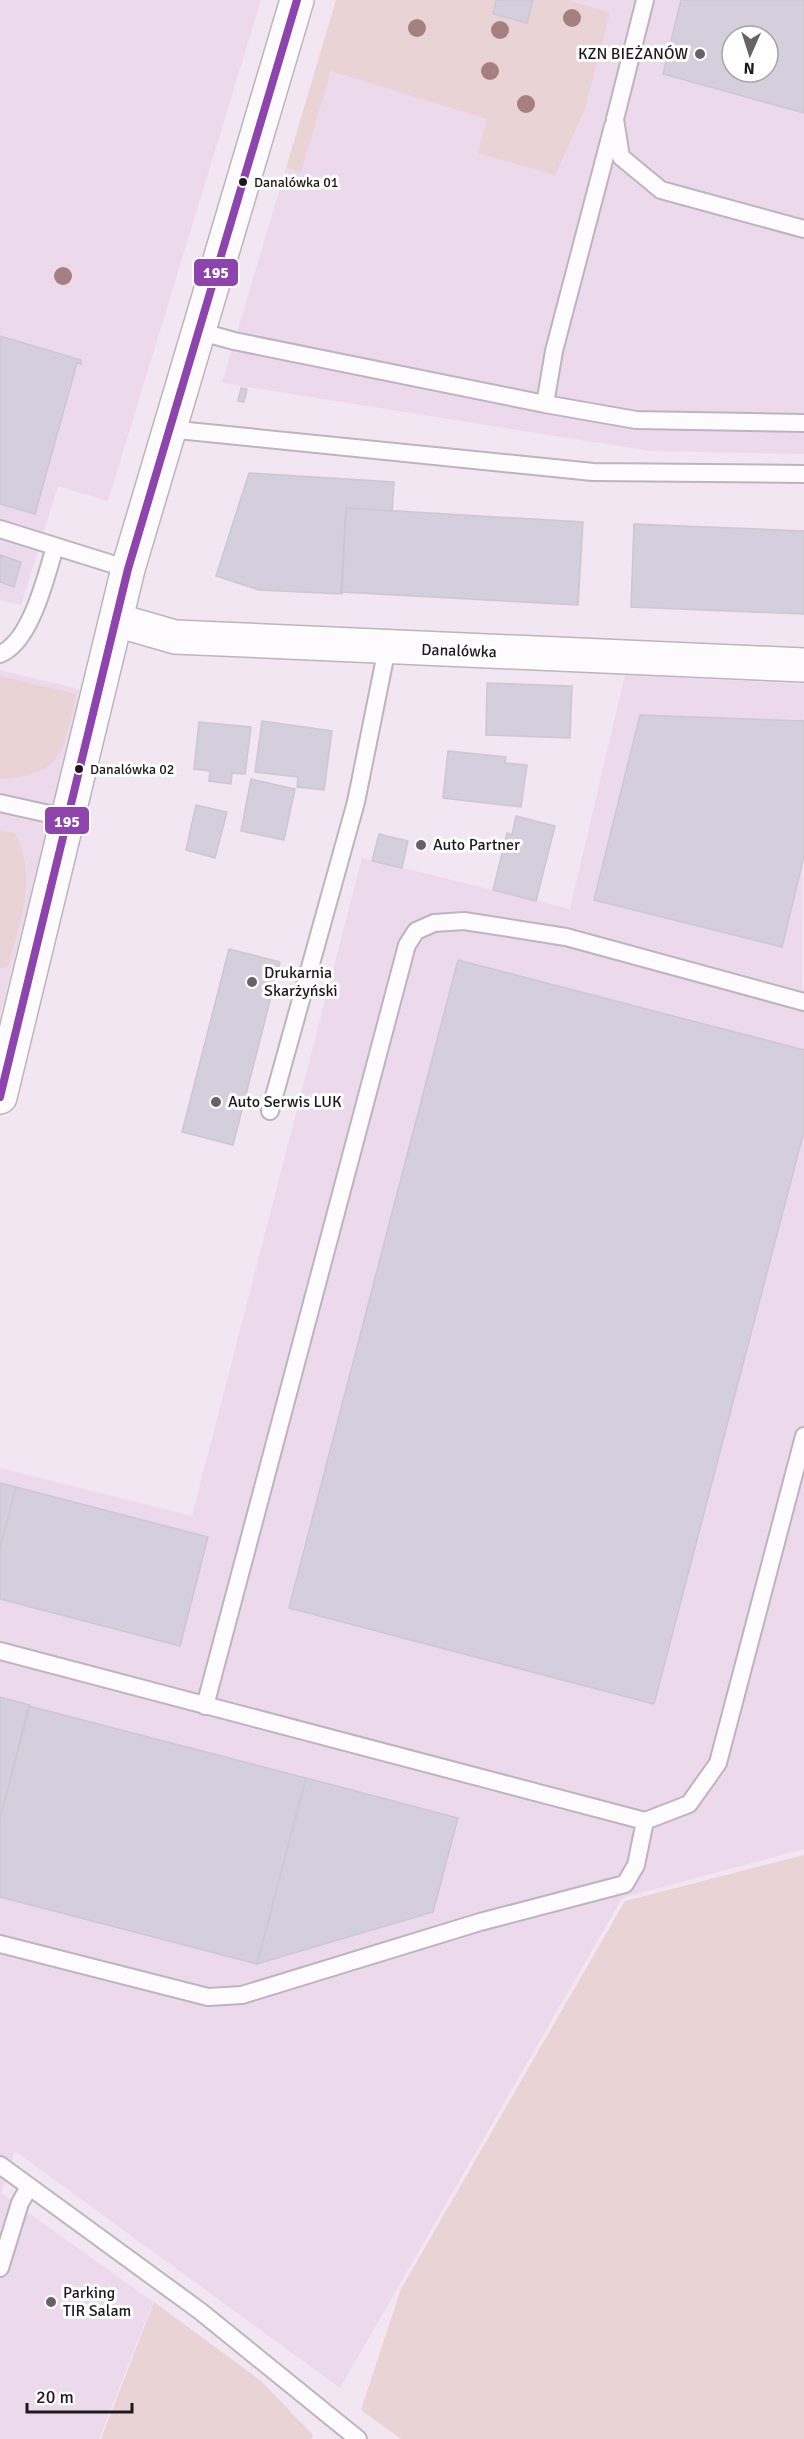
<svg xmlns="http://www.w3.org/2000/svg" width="804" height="2439" font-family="Signika,sans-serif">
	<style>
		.built { fill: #ecdaec; fill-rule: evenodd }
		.green { fill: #ead3d4 }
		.building { fill: #d5cedc; stroke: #cdc7d1; stroke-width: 1.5; fill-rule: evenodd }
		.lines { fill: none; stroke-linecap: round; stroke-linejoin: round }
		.lane-casing { stroke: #bdb4bd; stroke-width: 20 }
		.street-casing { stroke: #bdb4bd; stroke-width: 36 }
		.secondary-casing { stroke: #bdb4bd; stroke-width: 36 }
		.lane { stroke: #fdfbfd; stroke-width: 16 }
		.street { stroke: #fdfbfd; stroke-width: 33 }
		.secondary { stroke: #fdfbfd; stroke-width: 33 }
		.bus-1-casing { stroke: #fff; stroke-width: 12 }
		.bus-1 { stroke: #8e44ad; stroke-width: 8 }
		.tree { fill: #a68081 }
		.poi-dot { fill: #686168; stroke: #fff; stroke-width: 2 }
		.bus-dot { fill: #1f191f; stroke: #fff; stroke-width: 2 }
		.labels { text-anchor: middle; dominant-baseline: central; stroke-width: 6; stroke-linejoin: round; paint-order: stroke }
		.bus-label { font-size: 14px; fill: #1f191f; stroke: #fff; text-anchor: start }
		.poi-label { font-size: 16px; fill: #1f191f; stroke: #fff; text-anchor: start }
		.street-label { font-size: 16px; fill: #1f191f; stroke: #fff }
		.line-badge { stroke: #fff; stroke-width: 2 }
		.badge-label { font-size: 16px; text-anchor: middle; font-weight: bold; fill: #fff }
	</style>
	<rect width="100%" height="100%" fill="#f1e6f1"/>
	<path class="built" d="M0,0H261L108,501L58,486L21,605L0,600Z
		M336,0H804V454L650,451L222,383L286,168L300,171ZM732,36H768V72H732Z
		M0,670L83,690L0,1017Z
		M625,675L804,684L802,988L804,989V1849L622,1898L340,2388L15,2151L1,2193L153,2302L99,2439H0V1468L192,1516L362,858L570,909Z"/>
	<path class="green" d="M336,0H568L610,13L585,109L555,175L478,153L487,119L331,71L301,172L286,168Z
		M0,676L76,694C64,749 65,776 0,779Z
		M0,830L15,833C38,877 20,922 8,967L0,968Z
		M804,1855V2439H401L361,2410L401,2289L625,1901Z
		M154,2302L261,2381L313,2435L311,2439H101Z"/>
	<path class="building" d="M496,0H533L527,23L493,14Z
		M681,0H804V113L663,74ZM732,36H768V72H732Z
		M0,336L81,360V364L77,363L35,514L0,504Z
		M241,388L247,389L244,402L238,401Z
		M249,473L394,482L392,511L346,508L342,594L259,590L216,576Z
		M346,508L583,522L578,605L341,592Z
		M634,524L804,531V614L631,607Z
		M0,555L21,562L14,587L0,582Z
		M487,683L572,686L570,738L486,735Z
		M640,715L804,721V856L782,947L594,900Z
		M262,721L332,731L324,790L297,787L298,777L255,772Z
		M199,722L251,727L245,774L232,773L231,784L209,781L210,771L194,769Z
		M448,751L506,757L505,763L527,765L521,807L443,798Z
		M251,779L295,789L284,840L241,831Z
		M196,805L227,812L215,858L186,850Z
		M516,816L555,826L536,901L493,890L507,833L512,835Z
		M379,834L408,841L402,868L372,861Z
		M229,949L280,962L233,1145L182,1132Z
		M458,960L804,1050V1131L654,1704L289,1608Z
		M0,1483L16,1487L0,1549Z
		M16,1487L208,1537L180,1646L0,1599V1549Z
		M0,1697L30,1705L0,1819Z
		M29,1706L306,1778L257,1964L0,1897V1819Z
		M306,1778L458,1818L433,1912L257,1964Z"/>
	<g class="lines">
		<defs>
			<path id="lane" d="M645,0L615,119L621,157L661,190L804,229
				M198,331L234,341L545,404L636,420L804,423
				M545,404L554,351L613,126
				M168,429L593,472L804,474
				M0,529L128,569
				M0,654C31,642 46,576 55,547
				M0,803L67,818
				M270,1111L356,802L387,648
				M0,1651L645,1821L689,1804L718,1763L804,1436
				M205,1706L407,945L416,931L434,923L464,921L566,937L804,1002
				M0,1944L208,1997L242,1995L480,1922L625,1884L636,1865L645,1821
				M0,2165L200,2311L358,2439
				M0,2268L20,2203L29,2187"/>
			<path id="street" d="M116,620L175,637L804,665"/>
			<path id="secondary" d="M0,1097L128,569L297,0"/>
		</defs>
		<use href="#lane" class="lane-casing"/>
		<use href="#street" class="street-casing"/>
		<use href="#secondary" class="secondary-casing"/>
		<use href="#lane" class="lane"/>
		<use href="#street" class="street"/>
		<use href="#secondary" class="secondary"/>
		<defs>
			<path id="bus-1" d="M0,1097L128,569L297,0"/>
		</defs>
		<use href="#bus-1" class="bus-1-casing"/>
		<use href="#bus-1" class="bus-1"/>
	</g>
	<g class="tree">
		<circle cx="572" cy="18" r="9"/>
		<circle cx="417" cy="28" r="9"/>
		<circle cx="500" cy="30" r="9"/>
		<circle cx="490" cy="71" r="9"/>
		<circle cx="526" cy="104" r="9"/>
		<circle cx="63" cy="276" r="9"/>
	</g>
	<g class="poi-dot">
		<circle cx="700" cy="54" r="6"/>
		<circle cx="421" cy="845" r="6"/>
		<circle cx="252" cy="982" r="6"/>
		<circle cx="216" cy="1102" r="6"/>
		<circle cx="51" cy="2302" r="6"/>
	</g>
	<g class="bus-dot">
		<circle cx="243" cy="182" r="5"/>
		<circle cx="79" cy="769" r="5"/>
	</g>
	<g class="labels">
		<g class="bus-label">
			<text x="254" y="182">Danalówka 01</text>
			<text x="90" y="769">Danalówka 02</text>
		</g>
		<g class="poi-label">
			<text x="688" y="54" text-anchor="end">KZN BIEŻANÓW</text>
			<text x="433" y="845">Auto Partner</text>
			<text x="264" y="973">Drukarnia<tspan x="264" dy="18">Skarżyński</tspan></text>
			<text x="228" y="1102">Auto Serwis LUK</text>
			<text x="63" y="2293">Parking<tspan x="63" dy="18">TIR Salam</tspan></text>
		</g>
		<g class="street-label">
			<text transform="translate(459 651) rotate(2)">Danalówka</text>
		</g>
	</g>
	<g class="line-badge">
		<rect x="193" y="258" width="46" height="29" rx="6" fill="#8e44ad"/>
		<rect x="44" y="806" width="46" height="29" rx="6" fill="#8e44ad"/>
	</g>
	<g class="badge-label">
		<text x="216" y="278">195</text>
		<text x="67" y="827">195</text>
	</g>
	<g transform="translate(750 54) rotate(183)"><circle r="28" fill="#ffffff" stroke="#a5a3a5" stroke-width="1.5"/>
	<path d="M0-4.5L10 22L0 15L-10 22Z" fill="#686168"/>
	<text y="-9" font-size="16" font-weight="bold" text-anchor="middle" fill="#1f191f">N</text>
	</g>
	<path d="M27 2403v9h105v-9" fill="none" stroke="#1f191f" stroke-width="3"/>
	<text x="36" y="2403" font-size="18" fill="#1f191f" stroke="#ffffff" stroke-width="4.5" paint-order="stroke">20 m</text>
</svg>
